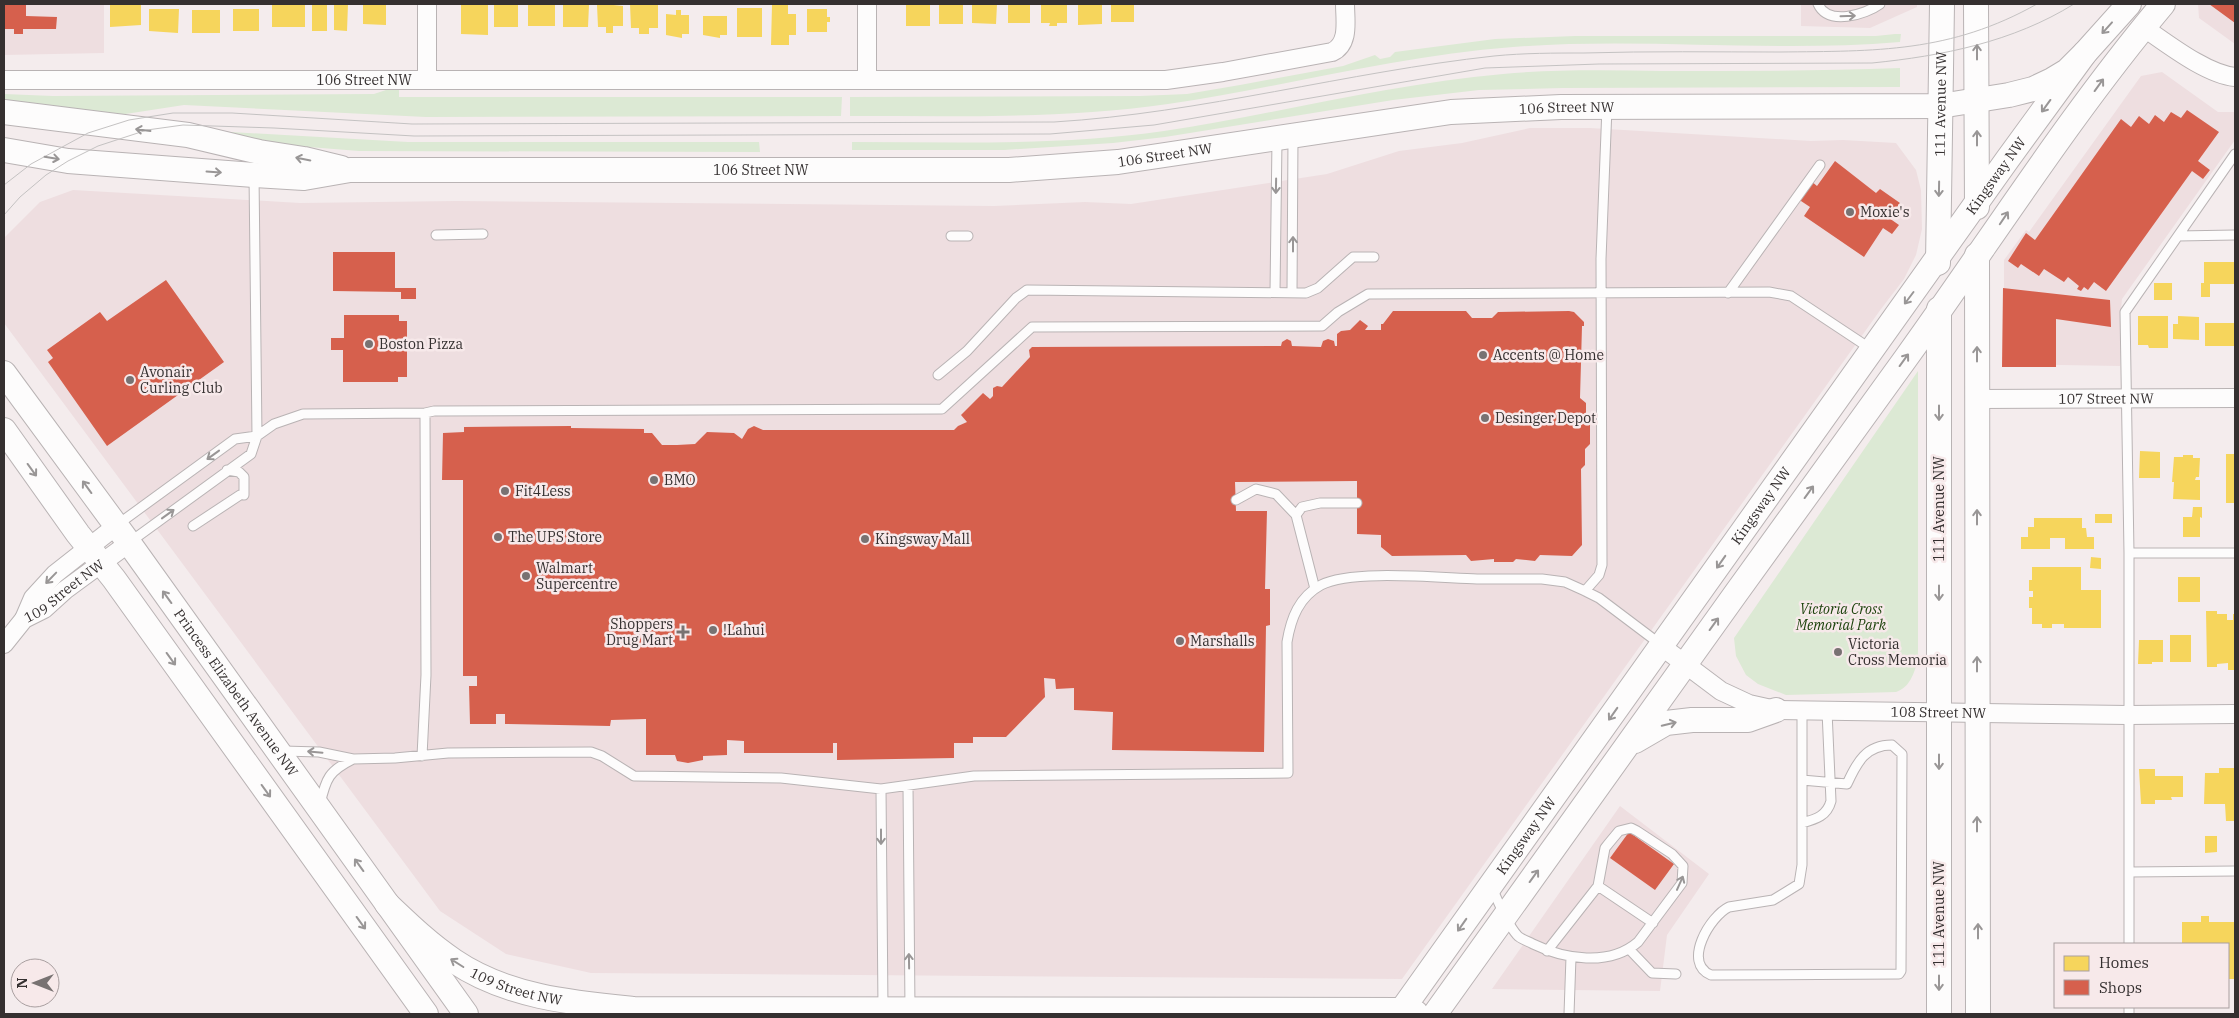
<svg xmlns="http://www.w3.org/2000/svg" width="2239" height="1018" font-family="'IBM Plex Serif',serif">
	<style>
		.built { fill: #eedee0 }
		.green { fill: #dce9d4 }
		.homes { fill: #f6d55c }
		.shops { fill: #d6604d }
		.lines { fill: none; stroke-linecap: round; stroke-linejoin: round }
		.lane-casing { stroke: #b9b3b4; stroke-width: 11 }
		.street-casing { stroke: #b9b3b4; stroke-width: 20 }
		.secondary-casing { stroke: #b9b3b4; stroke-width: 26 }
		.lane { stroke: #fdfcfc; stroke-width: 9 }
		.street { stroke: #fdfcfc; stroke-width: 18 }
		.secondary { stroke: #fdfcfc; stroke-width: 24 }
		.tram { stroke: #c4c2c2; stroke-width: 1 }
		.oneway { stroke: #999696 }
		.poi-dot { fill: #787272; stroke: #f7e9ea; stroke-width: 2 }
		.labels { text-anchor: middle; dominant-baseline: central; stroke-width: 5; stroke-linejoin: round; paint-order: stroke }
		.street-label { font-size: 14px; fill: #353030; stroke: #f7e9ea }
		.poi-label { font-size: 14px; fill: #353030; stroke: #f7e9ea; text-anchor: start }
		.park-label { font-size: 14px; font-style: italic; fill: #1e440e; stroke: #f7e9ea }
	</style>
	<rect width="100%" height="100%" fill="#f4eced"/>
	<path class="built" d="M4,4H104V53L4,55Z
		M1801,4H1917V7L1870,28L1801,26Z
		M2198,4H2235V44L2199,18Z
		M2162,72L2218,112H2235V140L2122,299L2120,320V366L2004,364V260L2026,230L2029,232L2141,76Z
		M1530,128H1590L1811,141L1843,140L1896,143L1916,170L1921,190L1922,229L1916,255L1904,279L1881,309L1402,979L591,973L506,954L440,911L4,323V238L40,202L73,190L300,203L456,201L994,206L1085,202L1131,204L1327,174L1399,151L1462,143Z
		M1620,806L1709,874L1667,935L1660,991L1492,989Z"/>
	<path class="green" d="M1895,34H1901L1900,42C1771,53 1641,37 1513,47C1397,56 1283,87 1168,104C1063,119 956,116 850,116V97L1140,96L1187,94L1240,85L1343,66L1375,55L1380,59L1390,57L1395,52L1495,39L1575,36H1876Z
		M1900,68V87L1563,88L1479,90L1393,100L1165,137L1113,143L1004,150H852V142C956,142 1061,146 1164,131C1277,114 1389,84 1503,74C1556,69 1609,70 1662,71C1741,71 1820,71 1900,68Z
		M399,89V97H842L841,116L426,117L184,105L119,115L4,103V94L53,96L374,94L386,90Z
		M214,131L408,142H759L760,152L359,151L283,145Z
		M1918,371V661C1913,675 1910,687 1896,692L1786,695L1758,684L1746,675L1736,656L1734,638Z"/>
	<path class="homes" d="M110,4H141V25L110,27Z
		M272,4H305V27H272Z
		M312,4H327V31H312Z
		M334,4H348L347,31L334,30Z
		M363,4H386V25L363,24Z
		M461,4H488V35L461,34Z
		M539,4H555V26H528V5Z
		M580,4V5H589L588,27H563V5Z
		M604,4L623,6V26H613V33H606V27H598L597,5H604Z
		M630,4H658V28H649V34H639V28H631Z
		M906,4H930V26H906Z
		M939,4H963V24H939Z
		M972,4H997L996,24L972,23Z
		M1008,4H1030V23H1008Z
		M1041,4H1067V23H1057V26H1049L1050,23H1041Z
		M1078,4H1102V24L1078,25Z
		M1111,4H1134V22H1111Z
		M494,5H518V27H494Z
		M772,5H788V14H796V35H789V45H771Z
		M737,8H762V37H737Z
		M149,9H179L178,33L149,31Z
		M233,9H259V31H233Z
		M807,9H827V17H830V22H827V32H807Z
		M192,10H220V33H192Z
		M676,10H681V15H689V34H682V38L666,35V14L676,15Z
		M703,16H727V35H720V38L703,35Z
		M2204,262H2235V284H2210V297H2201V283H2204Z
		M2154,283H2172V300H2154Z
		M2138,316H2168V348H2149L2148,345H2138Z
		M2178,316L2199,317V340L2173,339V324H2178Z
		M2205,323H2235V346H2205Z
		M2140,451L2160,452V478H2139Z
		M2226,454H2235V503H2226Z
		M2183,455H2193V458H2200L2199,477H2196L2195,480H2200V500L2173,499L2174,482H2172L2174,457H2183Z
		M2193,507H2202V518L2200,517V537H2183V517H2192Z
		M2095,514H2112V523H2095Z
		M2034,518H2082V528H2086L2087,537H2094V549H2065V538H2050V549H2021V537H2028V527H2034Z
		M2091,557L2101,558V569L2090,568Z
		M2032,567H2081V590H2101V628H2064V624H2052V628H2042V624H2032V608H2029V597H2033V591H2029V580H2032Z
		M2178,577H2200V602H2178Z
		M2206,611H2217V614H2227V620H2233V614H2235V670H2228V663L2217,664V667H2207Z
		M2170,635H2191V662H2170Z
		M2139,640H2163V662H2152V664H2138Z
		M2219,768H2235V821H2226L2225,804H2204L2205,773H2219Z
		M2139,769H2155V776H2183V797H2171L2172,800H2155V804H2141Z
		M2205,836H2217V852L2205,853Z
		M2201,916H2209V922H2235V979H2228V944H2182V922H2201Z"/>
	<path class="shops" d="M4,4H26V16L57,17L56,29H23V34H14V29H4Z
		M2209,4H2235V23Z
		M2187,110L2219,132L2198,161L2210,170L2203,179L2192,171L2106,291L2094,282L2088,290L2084,287L2081,291L2077,289L2079,286L2068,277L2064,282L2044,269L2039,276L2021,264L2018,268L2008,261L2026,233L2035,240L2121,119L2131,127L2139,116L2149,124L2155,115L2164,122L2171,112L2181,118Z
		M1835,161L1876,193L1880,189L1900,203L1889,218L1899,225L1892,234L1883,228L1864,257L1804,216L1810,207L1798,199L1811,181L1817,186Z
		M333,252H395V288H416V299H401V292L333,291Z
		M166,280L224,362L107,446L48,362L53,358L47,350L100,312L107,321Z
		M2003,288L2110,300L2111,327L2056,319V367H2002Z
		M1393,311H1466L1472,318H1492L1498,312L1569,311L1574,312L1584,322V326H1582L1580,398L1586,403V422L1590,425V444L1585,449V465L1581,469L1582,545L1572,556L1540,555L1535,561L1516,559L1513,562H1494V559L1471,561L1466,555L1392,556L1381,547V535L1357,534V481L1235,482L1236,511H1267L1265,589H1270V625L1266,626L1264,752L1112,750L1113,712L1074,710V688L1056,689L1055,679L1044,678L1045,697L1006,737H973V743H954V758L837,760V743H833V753H744V741L727,740V755L703,756V760L688,763L677,761L675,755H646V719L611,720L610,726L505,724V714H496V724H470L469,686H477V676H463V480H442L443,433L464,432V427L571,426V428L644,429V433H652L662,445H677L695,444L707,432L734,433L742,439L748,429L754,426L763,430H954L958,426L967,422L961,415L983,393L990,399L993,396V388L997,386L1002,387L1030,357L1029,350L1032,347L1281,346L1282,342L1287,339L1291,341L1292,346L1321,347L1323,341L1328,339L1334,341L1335,346H1337V334L1341,331L1350,330L1360,320L1368,326L1365,330H1381V324H1383Z
		M344,315H399V321H407V377H398V382H343V350H331V338H344Z
		M1629,832L1674,864L1655,890L1610,858Z"/>
	<g class="lines">
		<defs>
			<path id="lane" d="M1818,4C1828,26 1865,15 1880,4
				M436,235L483,234
				M951,236H968
				M2178,236L2235,235
				M1275,292L1277,140
				M1292,292L1293,138
				M1728,293L1820,165
				M938,375L967,351L1016,298L1027,290L1306,293L1318,288L1353,257H1374
				M227,470L239,472L244,477V495
				M1236,500L1256,489L1276,494L1296,515L1315,589
				M1296,515L1302,507L1320,503H1357
				M117,525L235,439L257,436L274,424L303,414L425,413L434,411L942,409L1032,327L1322,326L1338,312L1368,294L1769,292L1791,296L1871,349
				M193,526L240,495
				M130,542L251,454L257,436L254,175
				M2129,553H2235
				M1585,591L1599,575L1602,565L1601,259L1607,107
				M1802,711V865L1799,884L1773,900L1729,907C1710,916 1682,963 1711,975L1899,974L1901,971L1902,754L1892,745C1866,745 1857,762 1847,784L1802,780
				M283,751L319,752L353,759L395,758L448,753L591,752L602,756L634,776L781,778L881,789L974,776L1288,773L1287,642C1291,618 1299,597 1321,585C1351,569 1440,578 1477,579C1499,579 1520,579 1542,579L1565,582L1585,591L1599,598L1660,644
				M422,756L426,675L425,413
				M908,786L910,1010
				M881,789L883,1008
				M320,804C326,778 329,771 353,759
				M1802,823C1816,819 1827,816 1831,801L1827,711
				M2130,872L2235,871
				M1598,886L1653,923
				M1492,888C1498,901 1507,924 1517,935C1520,939 1528,941 1533,944C1564,959 1609,967 1638,942L1682,883L1683,866L1672,854L1637,831L1631,828L1619,831L1609,843L1605,848L1598,886L1547,951
				M2129,944V553L2125,312L2235,154
				M1629,949L1652,973L1676,974
				M1569,1014L1571,957
				M2129,1014V1007"/>
			<g id="street">
				<path d="M2143,27C2168,44 2206,74 2235,77"/>
				<path id="s1" d="M4,80H1166L1223,72L1332,52C1350,44 1345,20 1345,4"/>
				<path d="M427,80V4"/>
				<path d="M867,80V4"/>
				<path id="s2" d="M1977,399L2235,398"/>
				<path d="M24,619L33,598L55,574L116,526"/>
				<path id="s3" d="M4,644L24,619L44,609L65,590L129,543"/>
				<path id="s4" d="M1661,646L1721,691L1749,704L1776,710L2128,715L2235,714"/>
			</g>
			<g id="secondary">
				<path d="M1976,4L1977,207"/>
				<path d="M4,112L188,135L259,152L304,159L341,168"/>
				<path id="s5" d="M4,150L68,161L254,175L304,178L350,170H1009L1118,162L1451,112L1561,107L1940,106L2009,95L2033,89L2052,80L2067,71L2085,53"/>
				<path d="M1977,255L1978,1014"/>
				<path id="s6" d="M1938,263L1942,4"/>
				<path d="M1939,309V1014"/>
				<path id="s7" d="M4,373L129,543L466,1014"/>
				<path d="M4,430L78,534L114,579L426,1014"/>
				<path d="M1635,741L1666,723L1692,720H1748L1776,710"/>
				<path id="s8" d="M387,904C409,925 430,945 454,961C507,997 573,1003 634,1009L1402,1010L1416,1013"/>
				<path id="s9" d="M1399,1014L2007,160L2085,53L2129,4"/>
				<path d="M1435,1014C1591,794 1748,576 1906,358C1991,240 2069,116 2163,4"/>
			</g>
		</defs>
		<use href="#lane" class="lane-casing"/>
		<use href="#street" class="street-casing"/>
		<use href="#secondary" class="secondary-casing"/>
		<use href="#lane" class="lane"/>
		<use href="#street" class="street"/>
		<use href="#secondary" class="secondary"/>
		<path class="tram" d="M4,185L31,164L88,133L129,120L173,113H232L412,124L1054,122C1202,113 1347,72 1494,56C1524,53 1555,53 1584,53C1650,51 1715,52 1780,52C1876,51 1950,53 2037,4
			M4,215L20,197L46,175L68,161L98,146L147,130L183,125L274,128L414,136L1050,134L1154,125L1485,68L1599,64L1872,63C1942,56 2013,42 2074,4"/>
	</g>
	<defs><path id="oneway-shaft" d="M-6 0H5M1.5-3L5.5 0L1.5 3" fill="none" stroke-width="1.6" stroke-linecap="round" stroke-linejoin="round" transform="scale(1.25)"/></defs>
	<g class="oneway">
		<use href="#oneway-shaft" transform="translate(1848 16) rotate(-2)"/>
		<use href="#oneway-shaft" transform="translate(2107 28) rotate(132)"/>
		<use href="#oneway-shaft" transform="translate(1977 52) rotate(-90)"/>
		<use href="#oneway-shaft" transform="translate(2099 85) rotate(-54)"/>
		<use href="#oneway-shaft" transform="translate(2046 106) rotate(126)"/>
		<use href="#oneway-shaft" transform="translate(143 130) rotate(-173)"/>
		<use href="#oneway-shaft" transform="translate(1977 138) rotate(-90)"/>
		<use href="#oneway-shaft" transform="translate(52 158) rotate(9)"/>
		<use href="#oneway-shaft" transform="translate(303 159) rotate(-169)"/>
		<use href="#oneway-shaft" transform="translate(214 172) rotate(4)"/>
		<use href="#oneway-shaft" transform="translate(1276 186) rotate(91)"/>
		<use href="#oneway-shaft" transform="translate(1939 189) rotate(91)"/>
		<use href="#oneway-shaft" transform="translate(2004 218) rotate(-56)"/>
		<use href="#oneway-shaft" transform="translate(1293 244) rotate(-90)"/>
		<use href="#oneway-shaft" transform="translate(1909 298) rotate(127)"/>
		<use href="#oneway-shaft" transform="translate(1977 354) rotate(-90)"/>
		<use href="#oneway-shaft" transform="translate(1904 360) rotate(-54)"/>
		<use href="#oneway-shaft" transform="translate(1939 413) rotate(90)"/>
		<use href="#oneway-shaft" transform="translate(213 455) rotate(144)"/>
		<use href="#oneway-shaft" transform="translate(32 470) rotate(54)"/>
		<use href="#oneway-shaft" transform="translate(87 487) rotate(-126)"/>
		<use href="#oneway-shaft" transform="translate(1809 492) rotate(-54)"/>
		<use href="#oneway-shaft" transform="translate(168 514) rotate(-36)"/>
		<use href="#oneway-shaft" transform="translate(1977 517) rotate(-90)"/>
		<use href="#oneway-shaft" transform="translate(1721 562) rotate(125)"/>
		<use href="#oneway-shaft" transform="translate(51 578) rotate(134)"/>
		<use href="#oneway-shaft" transform="translate(1939 593) rotate(90)"/>
		<use href="#oneway-shaft" transform="translate(167 597) rotate(-126)"/>
		<use href="#oneway-shaft" transform="translate(1714 624) rotate(-54)"/>
		<use href="#oneway-shaft" transform="translate(171 659) rotate(54)"/>
		<use href="#oneway-shaft" transform="translate(1977 664) rotate(-90)"/>
		<use href="#oneway-shaft" transform="translate(1613 714) rotate(125)"/>
		<use href="#oneway-shaft" transform="translate(1669 724) rotate(-14)"/>
		<use href="#oneway-shaft" transform="translate(315 752) rotate(-175)"/>
		<use href="#oneway-shaft" transform="translate(1939 762) rotate(90)"/>
		<use href="#oneway-shaft" transform="translate(266 791) rotate(54)"/>
		<use href="#oneway-shaft" transform="translate(1977 824) rotate(-90)"/>
		<use href="#oneway-shaft" transform="translate(881 837) rotate(90)"/>
		<use href="#oneway-shaft" transform="translate(359 865) rotate(-126)"/>
		<use href="#oneway-shaft" transform="translate(1534 876) rotate(-54)"/>
		<use href="#oneway-shaft" transform="translate(1680 883) rotate(-66)"/>
		<use href="#oneway-shaft" transform="translate(361 923) rotate(54)"/>
		<use href="#oneway-shaft" transform="translate(1462 925) rotate(125)"/>
		<use href="#oneway-shaft" transform="translate(1978 931) rotate(-90)"/>
		<use href="#oneway-shaft" transform="translate(909 961) rotate(-91)"/>
		<use href="#oneway-shaft" transform="translate(457 963) rotate(-148)"/>
		<use href="#oneway-shaft" transform="translate(1939 983) rotate(90)"/>
	</g>
	<g class="poi-dot">
		<circle cx="1850" cy="212" r="5"/>
		<circle cx="369" cy="344" r="5"/>
		<circle cx="1483" cy="355" r="5"/>
		<circle cx="130" cy="380" r="5"/>
		<circle cx="1485" cy="418" r="5"/>
		<circle cx="654" cy="480" r="5"/>
		<circle cx="505" cy="491" r="5"/>
		<circle cx="498" cy="537" r="5"/>
		<circle cx="865" cy="539" r="5"/>
		<circle cx="526" cy="576" r="5"/>
		<circle cx="713" cy="630" r="5"/>
		<path d="M680.5 624.5h5v5h5v5h-5v5h-5v-5h-5v-5h5z"/>
		<circle cx="1180" cy="641" r="5"/>
		<circle cx="1838" cy="652" r="5"/>
	</g>
	<g class="labels">
		<g class="street-label">
			<text stroke="none"><textPath href="#s1" startOffset="360">106 Street NW</textPath></text>
			<text stroke="none"><textPath href="#s6" startOffset="159">111 Avenue NW</textPath></text>
			<text stroke="none"><textPath href="#s5" startOffset="1569">106 Street NW</textPath></text>
			<text stroke="none"><textPath href="#s5" startOffset="1164">106 Street NW</textPath></text>
			<text stroke="none"><textPath href="#s5" startOffset="759">106 Street NW</textPath></text>
			<text stroke="none"><textPath href="#s9" startOffset="1029">Kingsway NW</textPath></text>
			<text stroke="none"><textPath href="#s2" startOffset="129">107 Street NW</textPath></text>
			<text stroke="none"><textPath href="#s9" startOffset="624">Kingsway NW</textPath></text>
			<text transform="translate(1939 509) rotate(-90)">111 Avenue NW</text>
			<text stroke="none"><textPath href="#s3" startOffset="81">109 Street NW</textPath></text>
			<text stroke="none"><textPath href="#s7" startOffset="395">Princess Elizabeth Avenue NW</textPath></text>
			<text stroke="none"><textPath href="#s4" startOffset="296">108 Street NW</textPath></text>
			<text stroke="none"><textPath href="#s9" startOffset="219">Kingsway NW</textPath></text>
			<text transform="translate(1939 914) rotate(-90)">111 Avenue NW</text>
			<text stroke="none"><textPath href="#s8" startOffset="156">109 Street NW</textPath></text>
		</g>
		<g class="poi-label">
			<text x="1860" y="212">Moxie's</text>
			<text x="379" y="344">Boston Pizza</text>
			<text x="1493" y="355">Accents @ Home</text>
			<text x="140" y="372">Avonair<tspan x="140" dy="16">Curling Club</tspan></text>
			<text x="1495" y="418">Desinger Depot</text>
			<text x="664" y="480">BMO</text>
			<text x="515" y="491">Fit4Less</text>
			<text x="508" y="537">The UPS Store</text>
			<text x="875" y="539">Kingsway Mall</text>
			<text x="536" y="568">Walmart<tspan x="536" dy="16">Supercentre</tspan></text>
			<text x="673" y="624" text-anchor="end">Shoppers<tspan x="673" dy="16">Drug Mart</tspan></text>
			<text x="723" y="630">!Lahui</text>
			<text x="1190" y="641">Marshalls</text>
			<text x="1848" y="644">Victoria<tspan x="1848" dy="16">Cross Memoria</tspan></text>
		</g>
		<g class="park-label">
			<text x="1841" y="609">Victoria Cross<tspan x="1841" dy="16">Memorial Park</tspan></text>
		</g>
	</g>
	<rect width="2239" height="1018" fill="none" stroke="#353030" stroke-width="10"/>
	<rect x="2054" y="943" width="175" height="65" fill="#f7e9ea" stroke="#a99fa0"/>
	<rect x="2064" y="956" width="25" height="15" fill="#f6d55c" stroke="#a99fa0"/>
	<text x="2099" y="968" font-size="15" fill="#353030">Homes</text>
	<rect x="2064" y="980" width="25" height="15" fill="#d6604d" stroke="#a99fa0"/>
	<text x="2099" y="993" font-size="15" fill="#353030">Shops</text>
	<g transform="translate(35 983) rotate(270)"><circle r="24" fill="#f7e9ea" stroke="#a99fa0"/>
	<path d="M0-4L9 19L0 12L-9 19Z" fill="#787272"/>
	<text y="-8" font-size="14" font-weight="bold" text-anchor="middle" fill="#353030">N</text>
	</g>
</svg>
